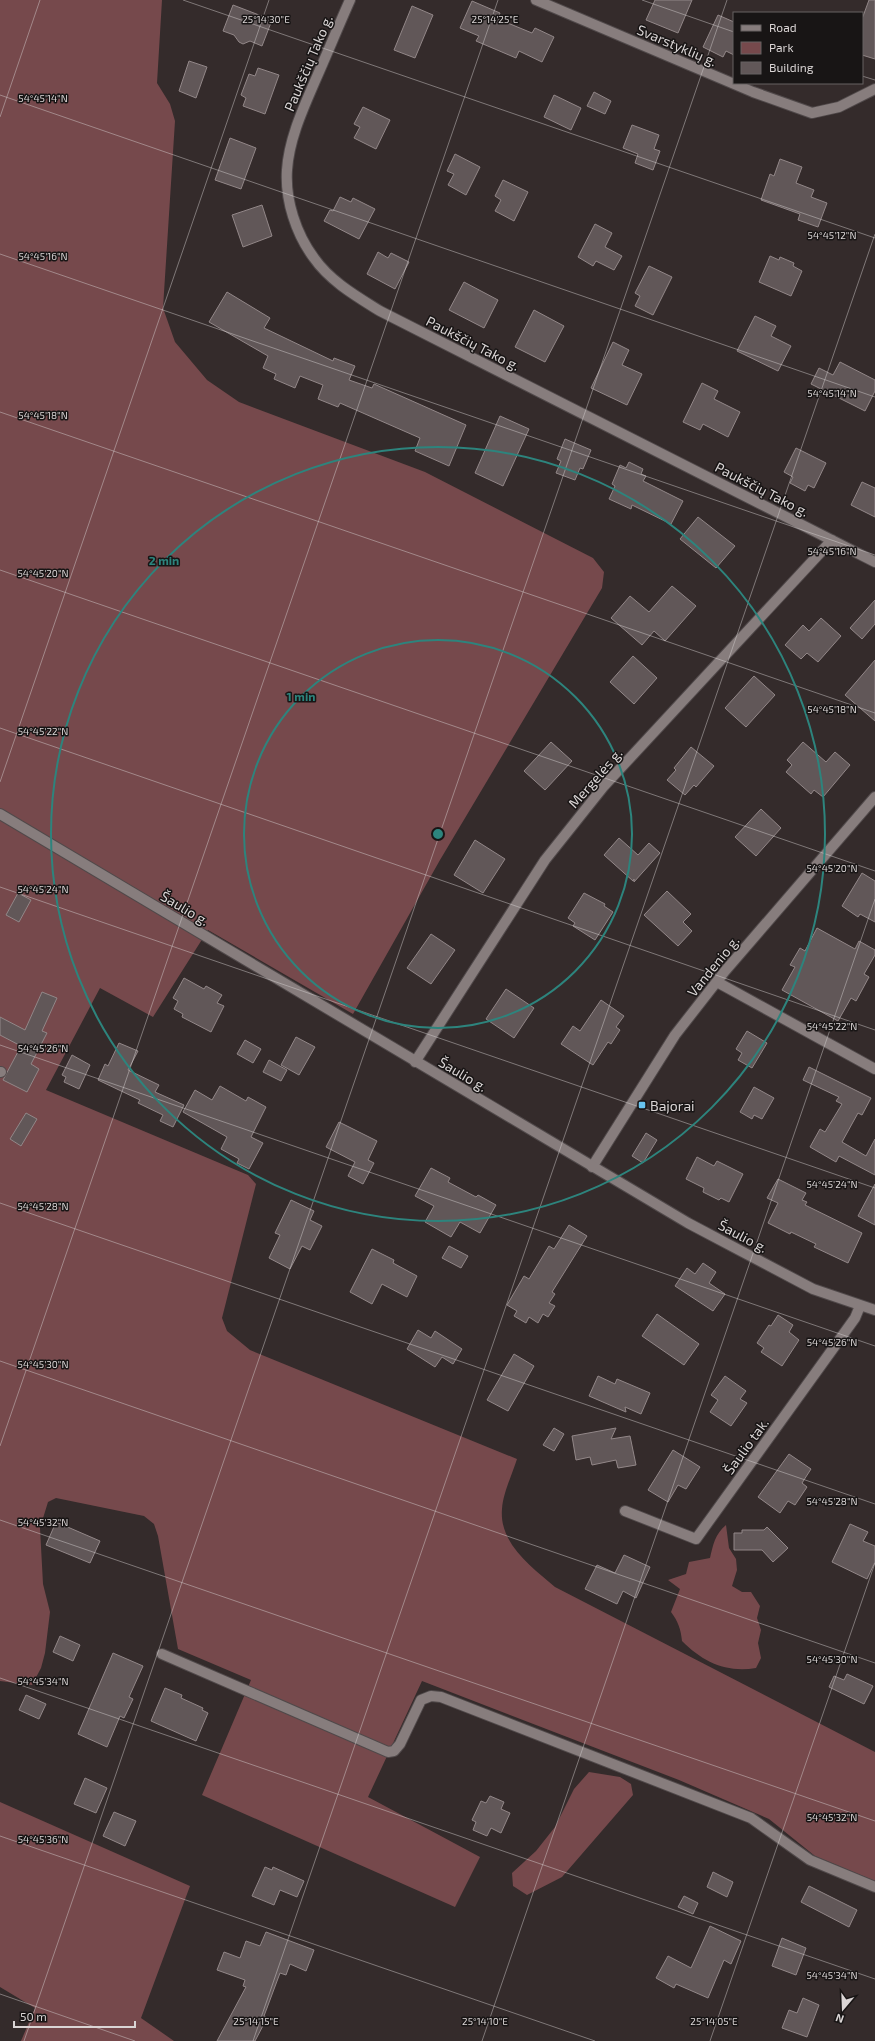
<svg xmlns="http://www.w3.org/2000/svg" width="875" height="2041" font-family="'Exo 2',sans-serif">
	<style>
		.green { fill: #76494c }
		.building { fill: #615758; stroke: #928788 }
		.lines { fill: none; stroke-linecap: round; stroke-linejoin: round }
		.street-casing { stroke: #50494a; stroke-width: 12 }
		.secondary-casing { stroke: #50494a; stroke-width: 12 }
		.street { stroke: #877d7d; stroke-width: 10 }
		.secondary { stroke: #877d7d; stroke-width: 10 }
		.ticks { fill: none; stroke: #dad5d5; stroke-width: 1; stroke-opacity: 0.45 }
		.ring { fill: none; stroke: #2d847d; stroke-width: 2 }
		.poi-dot { fill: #68c4f0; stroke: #181515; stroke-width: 1.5 }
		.labels { text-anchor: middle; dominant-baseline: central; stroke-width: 3; stroke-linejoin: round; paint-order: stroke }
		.street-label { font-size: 14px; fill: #dad5d5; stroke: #181515 }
		.poi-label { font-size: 14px; fill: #dad5d5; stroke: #181515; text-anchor: start }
		.ticks-label { font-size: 10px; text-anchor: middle; fill: #dad5d5; stroke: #181515; stroke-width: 3; stroke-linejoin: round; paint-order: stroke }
		.centre { fill: #2d847d; stroke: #181515; stroke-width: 2 }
		.ring-label { font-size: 12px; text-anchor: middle; font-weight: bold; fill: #2d847d; stroke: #181515; stroke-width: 3; stroke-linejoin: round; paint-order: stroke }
	</style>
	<rect width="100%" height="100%" fill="#342b2b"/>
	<path class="green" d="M0,0H162L157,83L170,104L175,121L163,308L175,342L207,380L239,402L425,472L593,558L604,572L602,588L440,860L353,1014L208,930L153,1017L100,988L46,1090L248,1175L256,1184L222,1318L227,1331L250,1350L517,1459C512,1475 503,1493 502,1509C499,1544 532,1567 555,1587L875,1752V1881L815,1856L769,1819L679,1780L422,1681L368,1797L480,1857L455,1907L202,1795L251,1680L178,1649L158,1536L154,1524L144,1516L56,1498L48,1502L40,1528L43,1584L50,1612L45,1653L41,1668L32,1685L0,1681Z
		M726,1525L729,1548L736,1559L737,1570L732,1586L742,1592H751L760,1606L757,1618L761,1630L758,1643L761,1658L756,1668C726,1673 703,1662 682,1641C681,1630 678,1621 671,1612L680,1589L668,1580L686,1574L689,1562L710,1558C713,1545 715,1534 726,1525Z
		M589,1772L620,1777L631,1784L633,1795L562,1877L527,1895L513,1886L512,1873L536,1851L555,1827L574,1789Z
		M0,1802L190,1886L141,2018L174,2041H21L35,2008L0,1987Z"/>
	<path class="building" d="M655,0H692L678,33L646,20Z
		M869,0H875V59L862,55V19Z
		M472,1L500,13L498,19L532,33L535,28L554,37L542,62L519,51L516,58L476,41L479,36L460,28Z
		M233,5L272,20L262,46L250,41L243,44L239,42L234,35L223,31Z
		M412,6L433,15L415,58L394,50Z
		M718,15L734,22V55L726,51L723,57L703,47Z
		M189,61L207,67L196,98L179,91Z
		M258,68L279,75L265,114L243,106L246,98L241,95L249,74L255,76Z
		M594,92L611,101L605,114L587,106Z
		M554,95L581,108L571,130L544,117Z
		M363,107L390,120L376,149L354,138L360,127L354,124Z
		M632,125L659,135L654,149L660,151L653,170L635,163L638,154L623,148Z
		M230,138L256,148L241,189L215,180Z
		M455,154L480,167L466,195L448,185L454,174L447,171Z
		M780,159L802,167L796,183L814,190L811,197L827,203L818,227L798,220L800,214L761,200L770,174L774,176Z
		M503,180L528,192L514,221L495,211L501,200L495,196Z
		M340,197L351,202L353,198L375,209L359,239L324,221L330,210L333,211Z
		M262,205L272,236L243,247L232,215Z
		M595,224L612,233L605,247L622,256L614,270L596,261L593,266L578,257Z
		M378,252L388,258L391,253L409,262L395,289L367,274Z
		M770,256L779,260L780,257L794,263L793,266L802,271L791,296L759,282Z
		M649,266L672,277L653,315L635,306L640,296L635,293Z
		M464,282L498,300L484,328L449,310Z
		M227,292L270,318L264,328L333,361L334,358L355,366L349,380L372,388L374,384L466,425L449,466L415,451L420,438L340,403L338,407L318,399L323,385L300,376L295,388L274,379L276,374L263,368L268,356L209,322Z
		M534,310L564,326L545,362L515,347Z
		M755,316L776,326L771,336L791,346L778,371L737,351Z
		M613,342L629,350L622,365L642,374L627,405L591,388Z
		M840,362L875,380V391L865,411L811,384L819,368L833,375Z
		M702,383L718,391L714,399L740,412L728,437L703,424L700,430L683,422Z
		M500,416L529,429L503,486L475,473Z
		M565,439L591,450L583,469L580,468L575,480L556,473L561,461L557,459Z
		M796,448L826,463L814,488L808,485L805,491L790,483L793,477L784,472Z
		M629,462L643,469L641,474L646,476L643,481L683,501L671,524L632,505L631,509L609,499L615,486L612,484L620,465L626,468Z
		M862,482L875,488V517L851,505Z
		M698,517L735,546L716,568L680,539Z
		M672,586L696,606L665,641L654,631L642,645L611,618L630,596L649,612Z
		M875,600V624L862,639L850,628Z
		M821,618L841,636L818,662L807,653L801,659L785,645L803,625L809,631Z
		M633,656L657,678L634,704L610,682Z
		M875,660V721L845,695Z
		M754,676L775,695L746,727L725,708Z
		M551,742L572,761L545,790L524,771Z
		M803,742L826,762L835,752L850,765L823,797L814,790L811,794L786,772L792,765L787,760Z
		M691,747L714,766L696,787L694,785L685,795L667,780L676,770L674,768Z
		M761,809L781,828L756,856L735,837Z
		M619,838L638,855L649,843L660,853L634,882V879L633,881L604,855Z
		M475,840L505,859L483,893L454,875Z
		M862,873L875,881V922L860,914L858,917L842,906Z
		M667,891L691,914L683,922L692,931L678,946L644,915Z
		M18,893L31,900L19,922L6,915Z
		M584,893L605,904L604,906L613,912L595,940L573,926L575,923L568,918Z
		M817,928L855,949L859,941L875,950V955L864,974L869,977L856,1001L851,998L838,1021L782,990L795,967L790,965L800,948L805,951Z
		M431,934L455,950L431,984L407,968Z
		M184,978L204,989L206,986L222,995L217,1003L224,1006L211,1032L182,1017L183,1014L174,1009L178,1001L173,998Z
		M506,989L534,1008L514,1038L486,1019Z
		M42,992L57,998L42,1031L47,1033L31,1064L39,1069L27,1092L3,1080L21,1046L0,1035V1017L25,1030Z
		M601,1000L624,1016L616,1027L620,1030L611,1044L608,1042L593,1065L561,1044L573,1026L580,1031Z
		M747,1031L767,1043L752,1068L738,1060L742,1053L736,1049Z
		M296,1037L315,1047L299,1075L281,1065Z
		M245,1040L261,1049L253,1063L237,1054Z
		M119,1043L138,1051L128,1070L159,1085L155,1092L184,1105L173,1127L160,1121L163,1115L138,1103L140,1100L98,1080L105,1064L108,1066Z
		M72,1055L90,1065L79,1089L64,1082L66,1077L62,1075Z
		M269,1060L287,1070L281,1081L263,1072Z
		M809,1067L871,1098L862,1115L858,1113L842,1142L866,1156L875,1139V1175L839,1156L836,1162L810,1147L820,1129L825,1132L842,1104L836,1101L839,1097L803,1080Z
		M220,1086L246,1101L248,1097L266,1107L251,1137L263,1143L249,1169L237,1163L239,1159L221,1149L227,1137L183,1112L195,1090L212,1100Z
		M754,1087L774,1098L762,1119L754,1115L752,1119L740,1112Z
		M26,1113L37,1119L21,1146L10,1139Z
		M339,1122L377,1141L368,1160L374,1163L363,1184L348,1176L355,1162L326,1147Z
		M646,1133L657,1140L643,1163L632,1156Z
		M697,1157L714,1166L717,1161L743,1174L729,1202L721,1198L719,1200L703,1192L704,1188L686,1179Z
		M431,1168L450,1178L448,1182L476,1197L478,1195L496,1205L480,1233L460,1222L451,1237L425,1222L434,1206L415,1196Z
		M778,1179L806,1193L802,1200L807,1202L805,1205L862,1233L848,1263L814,1247L816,1244L791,1232L790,1234L768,1223L778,1203L767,1198Z
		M875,1184V1225L858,1216Z
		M291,1200L314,1211L310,1220L322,1226L310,1250L302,1246L290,1269L269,1258L280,1235L275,1233Z
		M569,1225L587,1236L552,1292L555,1294L549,1303L555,1306L548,1317L543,1314L538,1323L529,1317L526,1323L514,1316L517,1311L507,1305L524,1276L529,1279L549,1246L554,1249Z
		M449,1246L468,1256L461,1268L442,1258Z
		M372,1249L394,1260L393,1263L417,1276L407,1297L382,1284L372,1304L350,1292Z
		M703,1263L716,1272L709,1283L725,1294L713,1311L675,1286L687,1268L695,1274Z
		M657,1314L699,1344L684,1365L642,1336Z
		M778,1315L793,1325L789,1332L799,1340L782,1366L761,1352L764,1348L757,1343L769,1325L771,1326Z
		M418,1330L431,1338L435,1331L462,1349L453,1364L442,1357L435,1367L407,1349Z
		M514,1354L534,1366L508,1411L487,1400Z
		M598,1376L615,1384L617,1379L650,1393L641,1414L625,1407L626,1412L589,1396Z
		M725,1376L746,1391L740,1399L747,1403L731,1426L710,1412L718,1400L711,1395Z
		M554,1428L564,1434L554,1451L543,1445Z
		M616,1428L611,1439L630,1436L636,1465L618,1468L616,1460L592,1465L590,1457L576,1460L572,1436Z
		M673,1450L700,1467L686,1489L678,1485L668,1502L648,1490Z
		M789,1454L811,1469L802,1483L807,1487L795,1505L788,1501L780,1513L758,1497Z
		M56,1522L100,1541L90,1563L46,1545Z
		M850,1524L868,1532L863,1541L875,1546V1562L867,1579L832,1562Z
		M767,1527L788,1548L773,1562L762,1550H734V1533H742V1530H764Z
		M624,1555L650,1567L636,1598L623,1591L617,1604L585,1589L597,1565L615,1573Z
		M60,1636L80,1645L73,1661L53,1652Z
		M113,1653L143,1666L129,1697L133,1699L124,1718L120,1716L107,1747L78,1734Z
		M847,1674L873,1686L864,1704L829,1687L834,1676L844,1680Z
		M165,1688L182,1695L181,1698L203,1708L202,1710L208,1713L196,1741L151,1721Z
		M26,1695L46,1704L39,1719L19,1710Z
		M85,1778L107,1788L96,1813L74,1804Z
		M490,1796L504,1802L501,1809L510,1813L501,1833L491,1828L487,1836L473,1830L476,1822L472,1820L481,1801L486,1803Z
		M114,1812L136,1821L125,1846L103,1836Z
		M265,1867L272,1870L273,1867L304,1881L297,1897L280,1890L274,1905L252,1896Z
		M713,1872L733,1882L727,1897L707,1887Z
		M809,1886L857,1910L849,1927L801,1902Z
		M684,1896L698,1903L693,1914L678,1907Z
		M710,1926L741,1941L731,1964L724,1960L708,1998L676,1984L674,1988L656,1978L668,1956L691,1968Z
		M266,1932L314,1950L306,1971L290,1964L286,1975L280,1973L264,2016L267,2018L255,2041H217L246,1987L243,1986L245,1980L217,1970L224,1952L240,1958L246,1941L260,1946Z
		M782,1938L806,1948L796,1975L772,1966Z
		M803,1998L819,2005L807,2037L782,2028L789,2010L797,2013Z"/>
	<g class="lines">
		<defs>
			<path id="street" d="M350,0C338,27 327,54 315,81C303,109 289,139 287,170C285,200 296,234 314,258C330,281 356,296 380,311L875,562
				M536,0L753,92L812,113L839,107L875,89
				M717,982L875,1069
				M415,1062L545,860L604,786L832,540
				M0,1072H1
				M592,1167L675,1035L725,971L875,797
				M625,1511L696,1539L855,1318L860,1306
				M162,1654L388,1752L394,1751L400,1744L421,1700L431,1696L441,1697L751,1818L810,1860L875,1887"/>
			<path id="secondary" d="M0,814L688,1223L813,1289L875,1310"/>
		</defs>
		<use href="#street" class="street-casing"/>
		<use href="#secondary" class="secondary-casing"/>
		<use href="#street" class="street"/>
		<use href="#secondary" class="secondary"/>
	</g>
	<path class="ticks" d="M183,0L875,238M642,0L734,32M862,76L875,80M0,95L875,397M0,117L40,0M0,254L875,555M0,412L875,713M0,570L875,871M0,728L875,1030M0,782L269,0M0,887L875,1188M0,1045L875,1346M0,1203L875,1504M0,1361L875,1663M0,1446L498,0M0,1520L875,1821M0,1678L875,1979M0,1836L595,2041M0,1994L135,2041M24,2041L727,0M253,2041L875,234M482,2041L875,899M710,2041L875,1563"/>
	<g class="ring">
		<circle cx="438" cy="834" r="194"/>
		<circle cx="438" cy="834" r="387"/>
	</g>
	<rect class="poi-dot" x="638" y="1101" width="8" height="8" rx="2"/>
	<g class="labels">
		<g class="street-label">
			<text transform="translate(677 45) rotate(23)">Svarstyklių g.</text>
			<text transform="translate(308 63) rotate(-67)">Paukščių Tako g.</text>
			<text transform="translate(473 343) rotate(27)">Paukščių Tako g.</text>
			<text transform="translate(762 489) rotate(27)">Paukščių Tako g.</text>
			<text transform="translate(595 778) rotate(-49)">Mergelės g.</text>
			<text transform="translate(185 908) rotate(31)">Šaulio g.</text>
			<text transform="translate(713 966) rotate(-51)">Vandenio g.</text>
			<text transform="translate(463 1074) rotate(31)">Šaulio g.</text>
			<text transform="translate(743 1236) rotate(28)">Šaulio g.</text>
			<text transform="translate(746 1446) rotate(-54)">Šaulio tak.</text>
		</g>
		<g class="poi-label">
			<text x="650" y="1105">Bajorai</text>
		</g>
	</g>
	<g class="ticks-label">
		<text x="266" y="23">25°14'30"E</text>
		<text x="495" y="23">25°14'25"E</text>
		<text x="43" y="102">54°45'14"N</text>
		<text x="832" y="239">54°45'12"N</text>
		<text x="43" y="260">54°45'16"N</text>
		<text x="832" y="397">54°45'14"N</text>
		<text x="43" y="419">54°45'18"N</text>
		<text x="832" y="555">54°45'16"N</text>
		<text x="43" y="577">54°45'20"N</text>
		<text x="832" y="713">54°45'18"N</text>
		<text x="43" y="735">54°45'22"N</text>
		<text x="832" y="872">54°45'20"N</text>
		<text x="43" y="893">54°45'24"N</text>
		<text x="832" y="1030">54°45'22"N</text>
		<text x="43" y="1052">54°45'26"N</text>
		<text x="832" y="1188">54°45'24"N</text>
		<text x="43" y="1210">54°45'28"N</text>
		<text x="832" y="1346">54°45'26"N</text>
		<text x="43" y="1368">54°45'30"N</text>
		<text x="832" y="1505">54°45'28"N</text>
		<text x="43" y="1526">54°45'32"N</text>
		<text x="832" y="1663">54°45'30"N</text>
		<text x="43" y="1685">54°45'34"N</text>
		<text x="832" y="1821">54°45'32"N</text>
		<text x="43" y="1843">54°45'36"N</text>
		<text x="832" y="1979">54°45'34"N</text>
		<text x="256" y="2025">25°14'15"E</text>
		<text x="485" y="2025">25°14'10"E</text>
		<text x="714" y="2025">25°14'05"E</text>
	</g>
	<circle cx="438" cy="834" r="6" class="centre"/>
	<g class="ring-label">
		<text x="164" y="565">2 min</text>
		<text x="301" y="701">1 min</text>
	</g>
	<rect x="733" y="12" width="130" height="72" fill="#181515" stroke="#666262"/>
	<rect x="741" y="25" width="20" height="6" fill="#877d7d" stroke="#666262"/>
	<text x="769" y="32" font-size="12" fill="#dad5d5">Road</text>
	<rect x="741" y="42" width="20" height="12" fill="#76494c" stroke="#666262"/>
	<text x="769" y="52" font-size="12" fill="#dad5d5">Park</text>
	<rect x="741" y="62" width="20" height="12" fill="#615758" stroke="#666262"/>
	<text x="769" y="72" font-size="12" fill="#dad5d5">Building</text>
	<g transform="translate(843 2009) rotate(199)" stroke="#181515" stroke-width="3" paint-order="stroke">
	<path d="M0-3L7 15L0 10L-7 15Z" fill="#dad5d5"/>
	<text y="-6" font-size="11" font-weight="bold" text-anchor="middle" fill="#dad5d5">N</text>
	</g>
	<path d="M14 2021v6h121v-6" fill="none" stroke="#dad5d5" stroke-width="2"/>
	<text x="20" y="2021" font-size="12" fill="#dad5d5" stroke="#181515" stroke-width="3" paint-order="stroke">50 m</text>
</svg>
